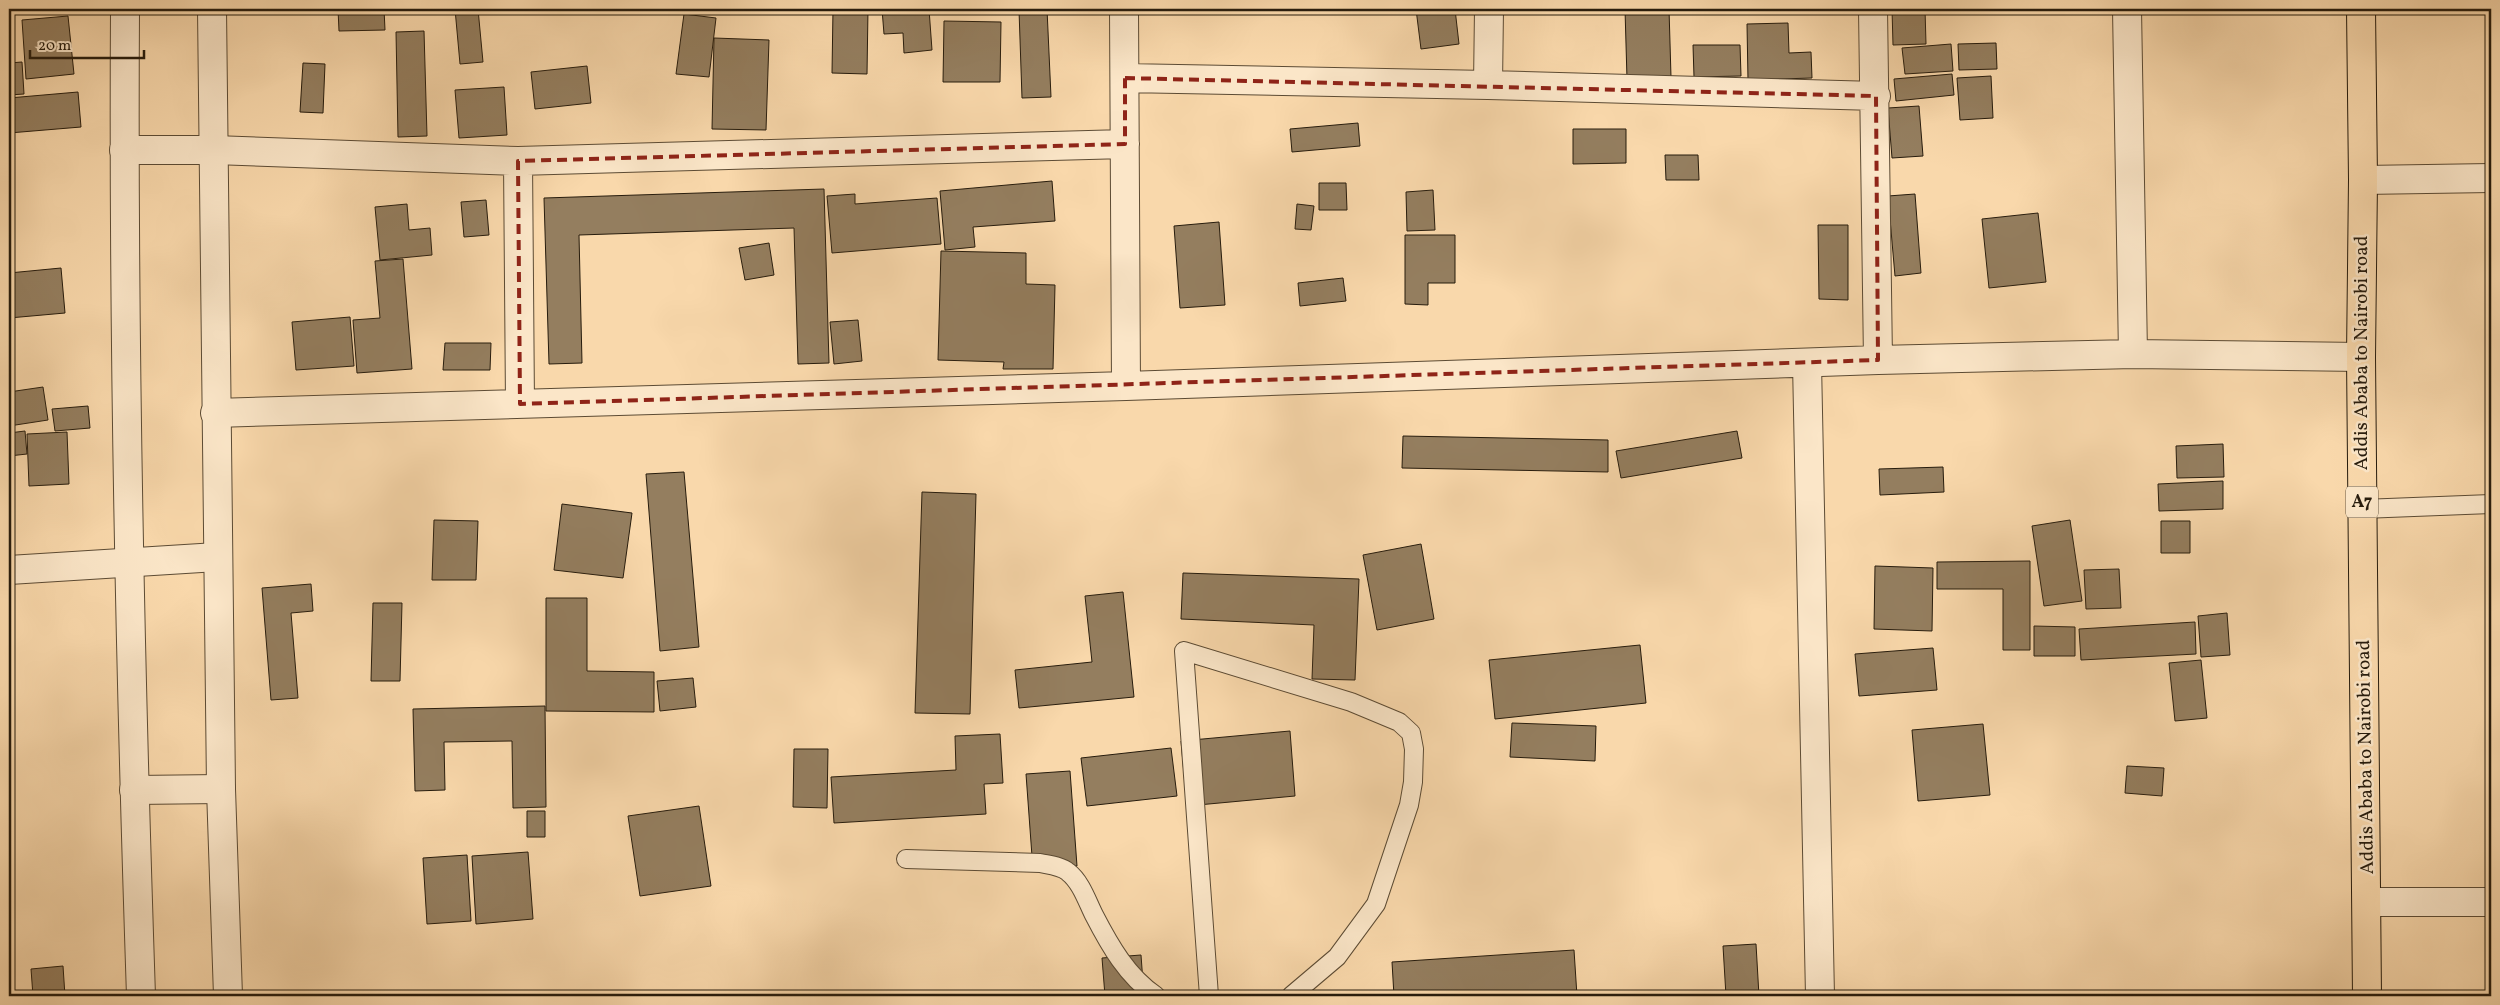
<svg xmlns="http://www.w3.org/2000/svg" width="2500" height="1005" font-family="Vollkorn,serif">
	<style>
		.building { fill: #947e5f; stroke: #271c0d }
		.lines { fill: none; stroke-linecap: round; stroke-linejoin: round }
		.service-casing { stroke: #5c4b34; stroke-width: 20 }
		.minor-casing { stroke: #5c4b34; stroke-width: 30 }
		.tertiary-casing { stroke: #5c4b34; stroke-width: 30 }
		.trunk-casing { stroke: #271c0d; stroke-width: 30 }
		.service { stroke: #fbe6c8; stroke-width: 18 }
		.minor { stroke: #fbe6c8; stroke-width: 28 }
		.tertiary { stroke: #fbe6c8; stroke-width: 28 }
		.trunk { stroke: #f9d8ab; stroke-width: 28 }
		.marked { fill: none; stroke: #8f2418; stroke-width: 4; stroke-dasharray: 10 6; stroke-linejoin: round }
		.labels { text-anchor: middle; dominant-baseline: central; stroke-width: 5; stroke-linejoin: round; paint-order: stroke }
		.shield { fill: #fbe6c8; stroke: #675945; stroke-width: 1 }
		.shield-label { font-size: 18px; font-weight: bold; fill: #271c0d }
		.street-label { font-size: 19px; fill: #271c0d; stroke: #fbe6c8 }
	</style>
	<rect width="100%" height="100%" fill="#f9d8ab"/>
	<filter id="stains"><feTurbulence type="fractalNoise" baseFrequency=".004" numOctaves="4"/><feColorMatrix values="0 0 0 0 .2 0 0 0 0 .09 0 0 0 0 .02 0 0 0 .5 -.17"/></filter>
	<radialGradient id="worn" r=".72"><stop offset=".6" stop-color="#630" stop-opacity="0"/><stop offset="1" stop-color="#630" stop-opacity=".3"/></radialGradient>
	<path class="building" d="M338,9H384L385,30L339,31Z
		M455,9H478L483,62L460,64Z
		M833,9H868L867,74L832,73Z
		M882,9H929L932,50L904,53L903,33L884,34Z
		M1047,9L1051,97L1022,98L1019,10Z
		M1416,9H1455L1459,44L1421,49Z
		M1625,9H1669L1671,77L1627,79Z
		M1892,9H1925L1926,44L1893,45Z
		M684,14L716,18L709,77L676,74Z
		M68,16L74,74L26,79L22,20Z
		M944,21L1001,22L1000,82H943Z
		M1788,23L1789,53L1811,52L1812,78L1748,80L1747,24Z
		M424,31L427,136L398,137L396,32Z
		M714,38L769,40L766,130L712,129Z
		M1996,43L1997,69L1959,70L1958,44Z
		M1951,44L1953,71L1905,74L1902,48Z
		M1693,45H1740L1741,76L1694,77Z
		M22,62L24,94L9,95V63Z
		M303,63L325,64L323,113L300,112Z
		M587,66L591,103L535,109L531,72Z
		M1952,74L1954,95L1896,101L1894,79Z
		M1991,76L1993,118L1960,120L1957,78Z
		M504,87L507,135L459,138L455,90Z
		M78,92L81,127L9,133V98Z
		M1919,106L1923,156L1892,158L1888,108Z
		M1358,123L1360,146L1292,152L1290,129Z
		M1573,129H1626V163L1573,164Z
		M1665,155H1698L1699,180H1666Z
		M1052,181L1055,221L973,227L975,247L945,250L940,191Z
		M1319,183H1346L1347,210H1319Z
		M824,189L829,363L798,364L794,228L579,235L582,363L549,364L544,198Z
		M1433,190L1435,230L1407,231L1406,192Z
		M855,194V204L937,198L941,244L832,253L827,196Z
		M1915,194L1921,273L1895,276L1888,196Z
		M486,200L489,235L464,237L461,202Z
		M407,204L409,230L430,228L432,255L380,260L375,207Z
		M1297,204L1314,206L1311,230L1295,229Z
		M2038,213L2046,282L1989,288L1982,219Z
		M1219,222L1225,305L1180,308L1174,226Z
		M1818,225H1848V300L1819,299Z
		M1405,235H1455V283H1428V305L1405,304Z
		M769,243L774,275L745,280L739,248Z
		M941,251L1026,253V284L1055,285L1053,369H1003L1004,362L938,360Z
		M403,259L412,369L357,373L353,320L380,318L375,261Z
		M61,268L65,313L9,318V273Z
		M1343,278L1346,301L1300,306L1298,283Z
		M350,317L354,366L296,370L292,322Z
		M858,320L862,361L834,364L830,322Z
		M445,343H491L490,370H443Z
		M43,387L48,420L9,426V392Z
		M88,406L90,428L55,431L52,409Z
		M25,431L27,454L9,456V433Z
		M1737,431L1742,458L1621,478L1616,451Z
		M67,432L69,484L29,486L27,434Z
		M1403,436L1608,440V472L1402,468Z
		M2223,444L2224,477L2177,478L2176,446Z
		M1943,467L1944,492L1880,495L1879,469Z
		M684,472L699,647L660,651L646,474Z
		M2223,481V509L2159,511L2158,484Z
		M922,492L976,494L970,714L915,713Z
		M562,504L632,513L623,578L554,570Z
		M434,520L478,521L476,580H432Z
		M2070,520L2082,601L2044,606L2032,526Z
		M2161,521H2190V553H2161Z
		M1421,544L1434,619L1377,630L1363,555Z
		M2030,561V650H2003V589H1937V562Z
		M1875,566L1933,568L1932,631L1874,629Z
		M2119,569L2121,608L2086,609L2084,570Z
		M1183,573L1359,579L1355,680L1312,679L1314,625L1181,619Z
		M311,584L313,611L291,613L298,698L271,700L262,588Z
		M1123,592L1134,697L1019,708L1015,670L1092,662L1085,596Z
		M546,598H587V671L654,672V712L546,711Z
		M373,603H402L400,681H371Z
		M2227,613L2230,655L2201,657L2198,616Z
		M2195,622L2196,654L2081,660L2079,629Z
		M2034,626L2075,627V656H2034Z
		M1640,645L1646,703L1495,719L1489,660Z
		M1933,648L1937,690L1859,696L1855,654Z
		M2201,660L2207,718L2175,721L2169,663Z
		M693,678L696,707L660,711L657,681Z
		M545,706L546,807L513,808L512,741L444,742L445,790L415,791L413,709Z
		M1512,723L1596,726L1595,761L1510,757Z
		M1983,724L1990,795L1918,801L1912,730Z
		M1290,731L1295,796L1187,806L1181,741Z
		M1000,734L1003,783L984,784L986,814L834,823L831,777L956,770L955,736Z
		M1171,748L1177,796L1087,806L1081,758Z
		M794,749H828L827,808L793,807Z
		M2127,766L2164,768L2162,796L2125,793Z
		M1070,771L1077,866L1033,870L1026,774Z
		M699,806L711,886L640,896L628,816Z
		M527,811H545V837H527Z
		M528,852L533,919L476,924L472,856Z
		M467,855L471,921L427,924L423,858Z
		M1756,944L1759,996H1726L1723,946Z
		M1574,950L1577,996H1394L1392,962Z
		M1141,955L1144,996H1105L1102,958Z
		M63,966L65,996H33L31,969Z"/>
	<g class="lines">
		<defs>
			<path id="service" d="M2362,509L2491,504
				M906,859L1040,863C1049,865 1061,866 1068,872C1081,882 1087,901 1094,915C1110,946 1127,976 1156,996
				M1209,996L1184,651L1351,702L1399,722L1411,733L1414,749L1413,782L1409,805L1376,904L1337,957L1291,996"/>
			<path id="minor" d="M1124,9L1126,386
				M1873,9L1878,360
				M2127,9L2133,354
				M1125,78L1488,85L1876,96
				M1488,85L1489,9
				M124,150H214L518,161L1125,144
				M518,161L520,404
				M2363,180L2491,178
				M1807,363L1820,996
				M215,413L1126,386L1878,360L2133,354L2361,357
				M9,570L217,557
				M134,790L221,789
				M2368,902H2491"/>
			<path id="tertiary" d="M125,9C123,338 130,667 141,996
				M212,9L221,789L228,996"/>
			<path id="trunk" d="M2361,9L2363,180L2361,357L2367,996"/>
		</defs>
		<use href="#service" class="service-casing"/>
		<use href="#minor" class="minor-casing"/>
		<use href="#tertiary" class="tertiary-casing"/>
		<use href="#trunk" class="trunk-casing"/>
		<use href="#service" class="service"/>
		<use href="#minor" class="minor"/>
		<use href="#tertiary" class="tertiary"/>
		<use href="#trunk" class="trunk"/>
	</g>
	<path class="marked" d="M1125,78L1876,96L1878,360L520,404L518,161L1125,144Z"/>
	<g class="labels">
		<rect class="shield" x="2346" y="486.5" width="32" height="31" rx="4"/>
		<g class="shield-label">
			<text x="2362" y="502">A7</text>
		</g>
		<g class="street-label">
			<text transform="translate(2362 353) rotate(-90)">Addis Ababa to Nairobi road</text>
			<text transform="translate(2366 757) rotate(-91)">Addis Ababa to Nairobi road</text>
		</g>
	</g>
	<rect width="2500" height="1005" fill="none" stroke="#f9d8ab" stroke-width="30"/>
	<rect x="10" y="10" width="2480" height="985" fill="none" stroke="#271c0d" stroke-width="2.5"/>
	<rect x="15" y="15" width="2470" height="975" fill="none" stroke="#271c0d"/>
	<path d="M30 50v8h114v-8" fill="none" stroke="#271c0d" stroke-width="2.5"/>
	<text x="38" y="50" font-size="15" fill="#271c0d" stroke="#fbe6c8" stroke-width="4" paint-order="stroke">20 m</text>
	<rect width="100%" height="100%" filter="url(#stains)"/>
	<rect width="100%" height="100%" fill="url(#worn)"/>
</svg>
